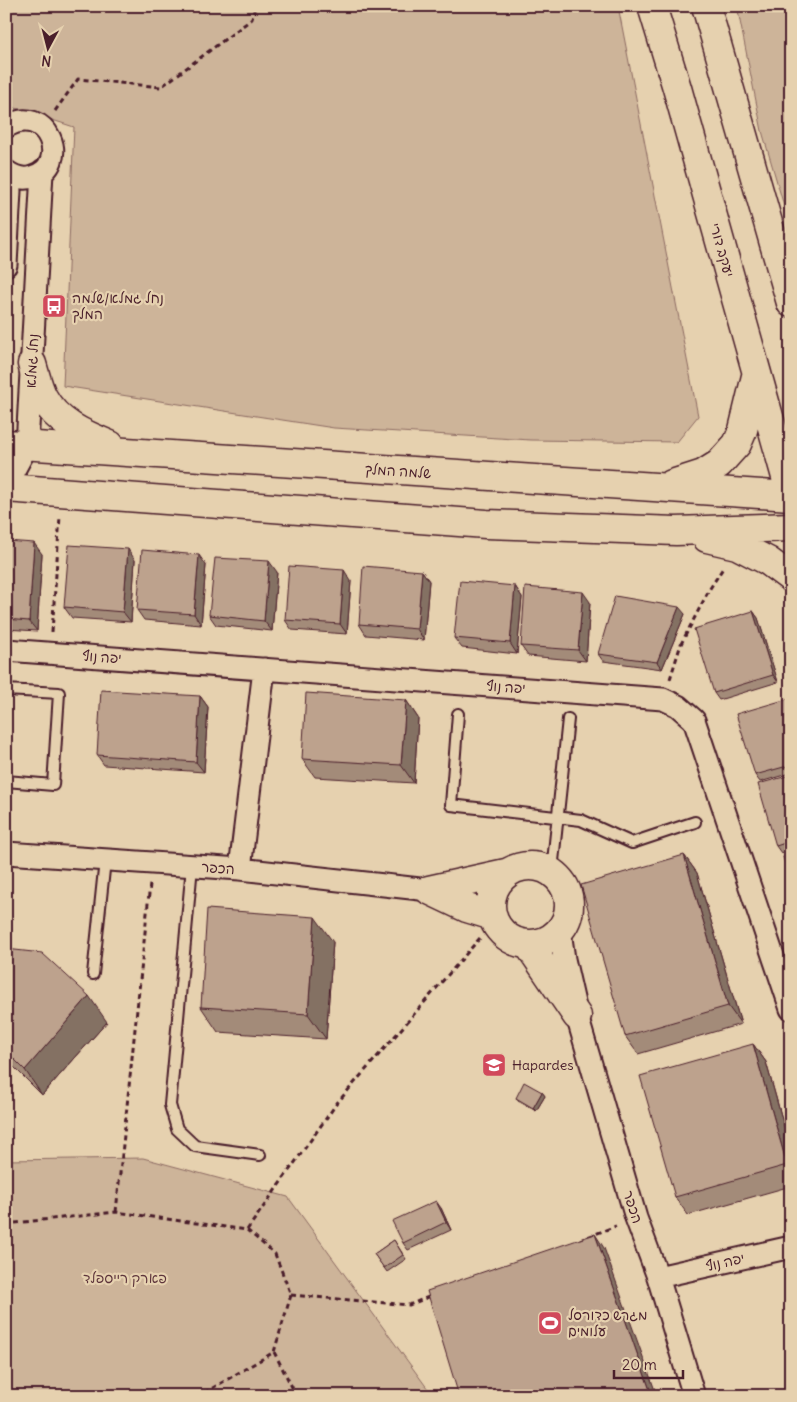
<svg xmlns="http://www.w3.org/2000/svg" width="797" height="1402" font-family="Delius,'Playpen Sans Hebrew',sans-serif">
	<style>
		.green { fill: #cdb499; stroke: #8c6a62 }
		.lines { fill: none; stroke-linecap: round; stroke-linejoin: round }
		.lane-casing { stroke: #4a1f2b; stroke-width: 14 }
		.street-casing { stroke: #4a1f2b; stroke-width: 25 }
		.secondary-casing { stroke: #4a1f2b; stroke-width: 31 }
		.path { stroke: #4a1f2b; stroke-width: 3; stroke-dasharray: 5 4; stroke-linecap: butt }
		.lane { stroke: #e6d1af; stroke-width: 10 }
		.street { stroke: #e6d1af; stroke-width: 21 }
		.secondary { stroke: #e6d1af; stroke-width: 28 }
		.wall { fill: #a38b79; stroke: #4a1f2b }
		.shaded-wall { fill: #847163; stroke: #4a1f2b }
		.building { fill: #bda28d; stroke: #4a1f2b }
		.labels { text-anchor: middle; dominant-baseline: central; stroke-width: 4.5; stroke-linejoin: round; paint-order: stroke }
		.street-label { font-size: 14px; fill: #4a1f2b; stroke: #e6d1af }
		.poi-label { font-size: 14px; fill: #4a1f2b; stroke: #e6d1af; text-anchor: start }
		.park-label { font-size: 14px; fill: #5e353c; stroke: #e6d1af }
	</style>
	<rect width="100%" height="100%" fill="#e6d1af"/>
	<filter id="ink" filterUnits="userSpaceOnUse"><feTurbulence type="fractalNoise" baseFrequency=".02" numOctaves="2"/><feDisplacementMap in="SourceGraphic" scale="10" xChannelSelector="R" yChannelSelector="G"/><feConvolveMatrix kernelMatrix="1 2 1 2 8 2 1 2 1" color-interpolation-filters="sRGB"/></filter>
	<g filter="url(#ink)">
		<path class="green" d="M6,6H618L698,416L677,442L531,440L334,428L63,386L74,127L6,105Z
			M737,6H791V230L762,131Z
			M143,1158L288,1197L433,1396H6V1160Z"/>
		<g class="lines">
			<defs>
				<path id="lane" d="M6,690L59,693L53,785L6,781
					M458,714L451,805L581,820L632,843L695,822
					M192,866L170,1105L177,1129L195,1146L260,1155
					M552,871L568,719
					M93,974L105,860"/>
				<path id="street" d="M6,127C47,101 73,166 32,177C23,180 14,177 6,171
					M6,176L10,191L6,265
					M6,485L27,446L42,172
					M6,650L663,699L678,706L694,720L791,1009
					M6,853L240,869L429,890
					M240,869L264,669
					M560,931L564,959L577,1016L636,1218L658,1277L694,1396
					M658,1277L791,1247"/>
				<path id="secondary" d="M652,6L677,88L791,495
					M706,6L791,303
					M32,364C35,374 38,387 43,397C57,423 83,434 110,445
					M6,444L791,496
					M672,484L703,474L719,464L737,444L743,430L756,376
					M6,488L486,524L676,531L791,527
					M707,538L737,545L768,561L791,578
					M491 905a39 39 0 1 1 78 0a39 39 0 1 1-78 0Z
					M429,890L506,873
					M429,890L467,908L493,916
					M528,944L577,1016"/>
			</defs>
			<use href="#lane" class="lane-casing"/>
			<use href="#street" class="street-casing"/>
			<use href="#secondary" class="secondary-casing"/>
			<path class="path" d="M55,111L78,79L161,87L252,19L255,6
				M52,632L60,516
				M670,679L681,644L709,590L723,568
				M116,1212L150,884
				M6,1224L116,1212L247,1230L275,1254L291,1295L274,1352L199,1396
				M247,1230L337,1103L480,938
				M580,1240L616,1226
				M291,1295L409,1305L431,1296
				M274,1352L294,1391L295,1396"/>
			<use href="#lane" class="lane"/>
			<use href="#street" class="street"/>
			<use href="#secondary" class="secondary"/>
		</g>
		<path class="wall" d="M6,541L42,554L37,631L6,629Z
			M135,560L131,622L72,618L64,607Z
			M206,565L201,625L144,620L137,610Z
			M422,571L429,581L424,640L366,635L359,624Z
			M277,572L272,631L216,625L209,615Z
			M351,581L347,634L292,630L285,620Z
			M515,586L522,597L517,654L462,648L454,638Z
			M590,602L586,661L528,656L521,646Z
			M753,611L758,618L778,682L719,700L714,693Z
			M685,614L662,669L603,661L598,654Z
			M200,696L208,707L204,772L104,765L97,755Z
			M791,698V773L760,782L755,775Z
			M406,700L418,718L414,783L315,777L302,759Z
			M791,775V850L781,853L776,846Z
			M684,855L697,873L741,1024L638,1054L625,1036Z
			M333,942L326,1039L218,1032L201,1007Z
			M6,949L107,1022L42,1095L14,1067L6,1072Z
			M753,1044L766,1062L791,1151V1186L688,1215L675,1197Z
			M542,1092L545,1096L536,1111L518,1101L516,1098Z
			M441,1208L451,1230L408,1250L403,1243Z
			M394,1240L406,1259L387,1272L374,1254Z"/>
		<path class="shaded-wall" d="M34,543L42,554L37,631L29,621Z
			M128,549L135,560L131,622L123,612Z
			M199,555L206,565L201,625L194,614Z
			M269,561L277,572L272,631L264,621Z
			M344,570L351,581L347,634L340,624Z
			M422,571L429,581L424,640L417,629Z
			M515,586L522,597L517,654L510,643Z
			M583,592L590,602L586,661L578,650Z
			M679,607L685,614L662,669L657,662Z
			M753,611L758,618L778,682L773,675Z
			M200,696L208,707L204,772L196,762Z
			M406,700L418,718L414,783L401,765Z
			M684,855L697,873L741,1024L728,1006Z
			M315,917L333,942L326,1039L308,1014Z
			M89,996L107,1022L42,1095L25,1070Z
			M753,1044L766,1062L791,1151V1170L787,1165Z
			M542,1092L545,1096L536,1111L533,1108Z
			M436,1201L441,1208L451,1230L446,1222Z
			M595,1234L604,1248L657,1396H652Z"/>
		<path class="building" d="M6,541L34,543L29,621L6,619Z
			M69,545L128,549L123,612L64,607Z
			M142,550L199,555L194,614L137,610Z
			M215,558L269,561L264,621L209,615Z
			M289,566L344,570L340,624L285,620Z
			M363,566L422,571L417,629L359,624Z
			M460,581L515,586L510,643L454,638Z
			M525,587L583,592L578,650L521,646Z
			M615,596L679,607L657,662L598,654Z
			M753,611L773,675L714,693L694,629Z
			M101,690L200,696L196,762L97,755Z
			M306,693L406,700L401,765L302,759Z
			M791,698V765L755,775L736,714Z
			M791,775V841L776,846L758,784Z
			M684,855L728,1006L625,1036L581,885Z
			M791,855V882L783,857Z
			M207,909L315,917L308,1014L201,1007Z
			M6,949L42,953L89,996L25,1070L6,1051Z
			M753,1044L787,1165L675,1197L640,1076Z
			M524,1082L542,1092L533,1108L516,1098Z
			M436,1201L446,1222L403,1243L392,1221Z
			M595,1234L652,1396H459L427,1291Z
			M394,1240L403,1255L384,1268L374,1254Z"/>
	</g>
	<defs>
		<symbol id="bus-square" viewBox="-11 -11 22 22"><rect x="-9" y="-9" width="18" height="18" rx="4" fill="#d1495b" stroke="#e6d1af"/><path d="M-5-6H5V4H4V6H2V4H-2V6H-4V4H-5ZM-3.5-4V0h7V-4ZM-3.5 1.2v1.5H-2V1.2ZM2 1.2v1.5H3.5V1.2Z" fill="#fff"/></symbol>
		<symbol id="school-square" viewBox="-11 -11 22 22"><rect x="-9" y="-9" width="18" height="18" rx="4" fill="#d1495b" stroke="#e6d1af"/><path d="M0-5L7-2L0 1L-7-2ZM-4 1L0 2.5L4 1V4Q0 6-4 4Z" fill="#fff"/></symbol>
		<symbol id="stadium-square" viewBox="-11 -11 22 22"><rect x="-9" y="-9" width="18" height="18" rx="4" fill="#d1495b" stroke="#e6d1af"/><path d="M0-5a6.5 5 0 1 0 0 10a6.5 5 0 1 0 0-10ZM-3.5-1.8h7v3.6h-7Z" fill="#fff"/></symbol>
	</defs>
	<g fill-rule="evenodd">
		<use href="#bus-square" x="40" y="292" width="28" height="28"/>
		<use href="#school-square" x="480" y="1051" width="28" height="28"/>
		<use href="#stadium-square" x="536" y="1309" width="28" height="28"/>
	</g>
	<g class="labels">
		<g class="street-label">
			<text transform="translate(722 250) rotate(74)">יעקב דורי</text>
			<text transform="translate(32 361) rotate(-87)">נחל גמלא</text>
			<text transform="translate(398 471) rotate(4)">שלמה המלך</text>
			<text transform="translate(102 657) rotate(4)">יפה נוף</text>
			<text transform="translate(506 687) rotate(4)">יפה נוף</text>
			<text transform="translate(218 868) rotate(4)">הכפר</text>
			<text transform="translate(633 1207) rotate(72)">הכפר</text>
			<text transform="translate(725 1262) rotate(-13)">יפה נוף</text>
		</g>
		<g class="poi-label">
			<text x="72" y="298">נחל גמלא/שלמה<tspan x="72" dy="16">המלך</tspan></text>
			<text x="512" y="1065">Hapardes</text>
			<text x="568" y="1315">מגרש כדורסל<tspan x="568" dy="16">עלומים</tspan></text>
		</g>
		<g class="park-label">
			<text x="125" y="1278">פארק רייספלד</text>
		</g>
	</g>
	<rect width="797" height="1402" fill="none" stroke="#e6d1af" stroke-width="25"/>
	<rect x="12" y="12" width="772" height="1377" fill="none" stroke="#4a1f2b" stroke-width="2" filter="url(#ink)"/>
	<g transform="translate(48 48) rotate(187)" stroke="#e6d1af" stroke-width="4" paint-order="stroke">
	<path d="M0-4L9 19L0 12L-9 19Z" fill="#4a1f2b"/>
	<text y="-8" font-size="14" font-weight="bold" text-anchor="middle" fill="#4a1f2b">N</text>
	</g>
	<path d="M614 1370v8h69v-8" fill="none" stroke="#4a1f2b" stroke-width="2.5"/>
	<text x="622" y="1370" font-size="15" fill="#4a1f2b" stroke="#e6d1af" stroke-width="4" paint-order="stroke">20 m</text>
</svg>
